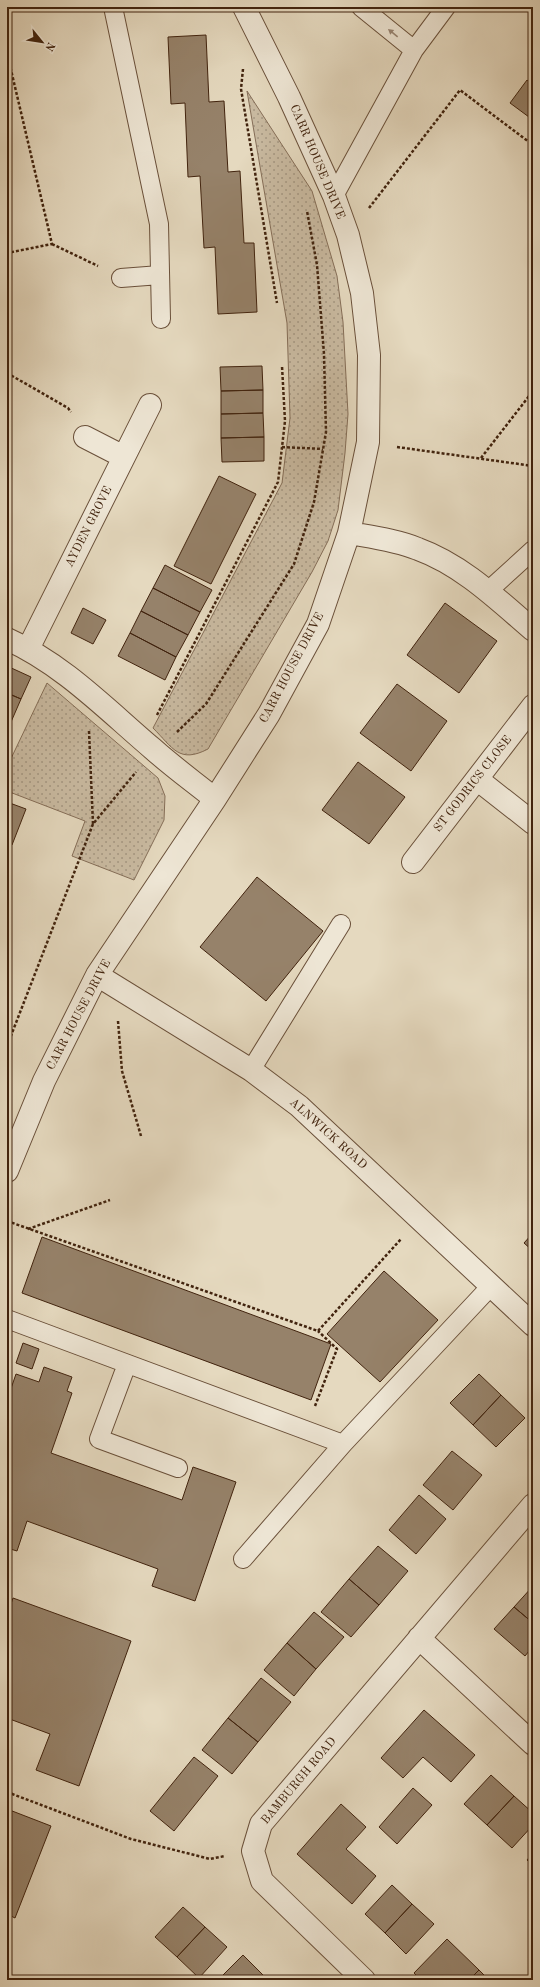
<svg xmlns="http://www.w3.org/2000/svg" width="540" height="1987" font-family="'Old Standard TT',serif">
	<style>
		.grass { fill: url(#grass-dots); stroke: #856e58 }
		.building { fill: #96826a; stroke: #41230e }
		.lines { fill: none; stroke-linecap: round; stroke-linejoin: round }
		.lane-casing { stroke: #6a503a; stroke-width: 20 }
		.street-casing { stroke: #6a503a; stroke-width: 24 }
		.path { stroke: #41230e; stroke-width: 2.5; stroke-dasharray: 3 2; stroke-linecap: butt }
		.lane { stroke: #eee6d5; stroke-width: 18 }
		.street { stroke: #eee6d5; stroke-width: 22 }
		.oneway { fill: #988472 }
		.labels { text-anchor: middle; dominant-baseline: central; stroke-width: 3.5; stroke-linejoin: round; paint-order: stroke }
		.street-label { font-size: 12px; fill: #41230e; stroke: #eee6d5 }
	</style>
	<defs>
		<pattern id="grass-dots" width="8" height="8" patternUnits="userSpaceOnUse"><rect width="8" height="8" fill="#c9baa1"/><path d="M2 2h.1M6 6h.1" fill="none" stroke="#a59782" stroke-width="1.8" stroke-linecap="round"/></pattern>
	</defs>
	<rect width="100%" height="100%" fill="#e5d9bf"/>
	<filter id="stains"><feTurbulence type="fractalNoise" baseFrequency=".005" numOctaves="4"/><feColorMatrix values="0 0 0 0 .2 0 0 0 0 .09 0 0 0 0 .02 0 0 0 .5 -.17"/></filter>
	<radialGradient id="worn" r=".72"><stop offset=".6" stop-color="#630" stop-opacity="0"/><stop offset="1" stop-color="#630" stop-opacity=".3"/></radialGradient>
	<path class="grass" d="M247,91L312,191L337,276L343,322L348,414L345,453L338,510L328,541L312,572L208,749C179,764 173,748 153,728L282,483L290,418L287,323Z
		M47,683L158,778L165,796L164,820L134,880L72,856L85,821L7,791V767Z"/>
	<path class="building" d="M206,35L209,102L224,101L228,172L240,171L244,243H254L257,312L218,314L215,247L204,248L200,176L188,177L185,103L171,104L168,37Z
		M527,80L533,85V120L510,103Z
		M262,366L263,390L221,391L220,367Z
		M263,390V413L221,414V391Z
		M263,413L264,437L221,438V414Z
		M264,437V461L222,462L221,438Z
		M219,476L256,494L211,584L174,566Z
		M165,565L212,590L200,612L153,588Z
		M153,588L200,612L188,635L141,611Z
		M445,603L497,641L459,693L407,655Z
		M83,608L106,620L93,644L71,633Z
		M141,611L188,635L176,657L130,633Z
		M130,633L176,657L165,680L118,656Z
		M7,666L31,677L21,699L7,693Z
		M397,684L447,721L411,771L360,733Z
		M7,693L21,699L11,722L7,720Z
		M358,762L405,797L369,844L322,810Z
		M7,802L26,809L12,845L7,843Z
		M257,877L323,931L266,1001L200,947Z
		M533,1233V1251L524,1243Z
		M42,1237L331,1344L311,1400L22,1293Z
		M384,1271L438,1320L380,1382L327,1334Z
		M23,1343L39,1349L32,1369L16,1363Z
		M44,1367L72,1377L67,1391L72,1393L51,1453L182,1500L193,1467L236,1482L195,1601L152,1586L158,1569L27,1521L17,1551L7,1548V1400L16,1374L39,1382Z
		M479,1374L501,1395L473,1425L450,1403Z
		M501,1395L525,1418L496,1447L473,1425Z
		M452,1451L482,1475L453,1510L423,1485Z
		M419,1495L446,1519L416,1554L389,1530Z
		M378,1546L408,1571L379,1605L349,1579Z
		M349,1579L379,1605L351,1637L321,1612Z
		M533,1586V1623L514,1607Z
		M13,1598L131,1641L79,1786L36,1770L50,1734L7,1718V1616Z
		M514,1607L533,1623V1646L525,1656L494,1629Z
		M314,1612L344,1637L316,1669L287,1643Z
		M287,1643L316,1669L294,1696L264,1670Z
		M261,1678L291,1702L258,1742L228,1718Z
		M424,1710L475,1755L451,1782L423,1757L403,1778L381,1758Z
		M228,1718L258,1742L232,1774L202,1750Z
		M194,1757L218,1776L174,1831L150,1811Z
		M491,1775L514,1796L487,1825L464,1804Z
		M413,1788L432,1805L397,1844L379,1827Z
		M514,1796L533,1813V1825L512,1848L487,1825Z
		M341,1804L366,1827L346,1849L376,1876L352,1904L297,1854Z
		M7,1809L51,1826L15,1918L7,1914Z
		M533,1853V1866L527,1860Z
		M392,1885L412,1904L385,1933L365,1914Z
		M412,1904L434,1924L406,1954L385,1933Z
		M183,1907L205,1927L177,1957L155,1937Z
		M205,1927L227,1947L199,1978L177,1957Z
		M447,1939L479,1970L469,1980H421L414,1973Z
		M243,1955L268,1980H218Z
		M479,1970L489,1980H469Z"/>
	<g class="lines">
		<defs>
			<path id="lane" d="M113,7L159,224L161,319
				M361,7L414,50L446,7
				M334,196L414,50
				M121,278L160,275
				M488,591L533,550
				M251,1070L341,924
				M7,1319L343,1444
				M127,1364L99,1439L178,1468
				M243,1559L343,1444L491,1286"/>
			<path id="street" d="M85,437L124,457
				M349,533C371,537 396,540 418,549C462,565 497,599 533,630
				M7,639C63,664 107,710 153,749C173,767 194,782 215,799
				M28,649L150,405
				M477,779L533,823
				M413,862L533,706
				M97,975L251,1070L299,1106L533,1325
				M7,1171L44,1081L97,975L215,799L269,714L318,624L349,533L368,442L369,355L362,293L348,235L334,196L289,97L244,7
				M419,1638L533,1744
				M364,1980L262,1881L253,1851L261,1824L533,1505"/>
		</defs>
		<use href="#lane" class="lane-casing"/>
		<use href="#street" class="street-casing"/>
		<path class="path" d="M7,53L52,244L7,253
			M243,69L241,89L277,303
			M369,208L460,90L533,145
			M52,244L98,266
			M7,373L68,408L71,412
			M282,447L323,449
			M397,447L533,466
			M481,458L533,391
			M157,715L278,482L285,421L282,366
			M89,731L93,824
			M177,732L206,704L294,564L314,502L326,432L324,354L317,265L307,211
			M118,1021L122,1071L141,1136
			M7,1046L93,824L136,772
			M7,1221L318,1331L401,1239
			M28,1229L110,1200
			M315,1406L337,1349L318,1331
			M7,1792L131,1839L210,1859L225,1856"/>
		<use href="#lane" class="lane"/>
		<use href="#street" class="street"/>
	</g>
	<defs><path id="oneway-solid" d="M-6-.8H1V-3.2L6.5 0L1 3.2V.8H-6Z"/></defs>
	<use class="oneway" href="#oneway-solid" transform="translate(393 33) rotate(-141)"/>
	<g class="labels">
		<g class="street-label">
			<text transform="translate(317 162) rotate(67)">CARR HOUSE DRIVE</text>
			<text transform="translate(89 527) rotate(-63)">AYDEN GROVE</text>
			<text transform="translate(292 668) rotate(-62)">CARR HOUSE DRIVE</text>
			<text transform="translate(473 784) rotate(-52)">ST GODRICS CLOSE</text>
			<text transform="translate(79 1015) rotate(-62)">CARR HOUSE DRIVE</text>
			<text transform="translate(328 1134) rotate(42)">ALNWICK ROAD</text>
			<text transform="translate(299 1781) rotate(-50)">BAMBURGH ROAD</text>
		</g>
	</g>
	<rect width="540" height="1987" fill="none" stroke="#e5d9bf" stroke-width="24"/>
	<rect x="8" y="8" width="524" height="1971" fill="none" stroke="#41230e" stroke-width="2"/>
	<rect x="12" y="12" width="516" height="1963" fill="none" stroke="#41230e"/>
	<g transform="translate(42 42) rotate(120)" stroke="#eee6d5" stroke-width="3" paint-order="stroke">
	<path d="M0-3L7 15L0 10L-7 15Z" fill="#41230e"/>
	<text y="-6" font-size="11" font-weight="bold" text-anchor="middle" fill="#41230e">N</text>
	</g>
	<rect width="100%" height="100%" filter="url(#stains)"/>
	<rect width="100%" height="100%" fill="url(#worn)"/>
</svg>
